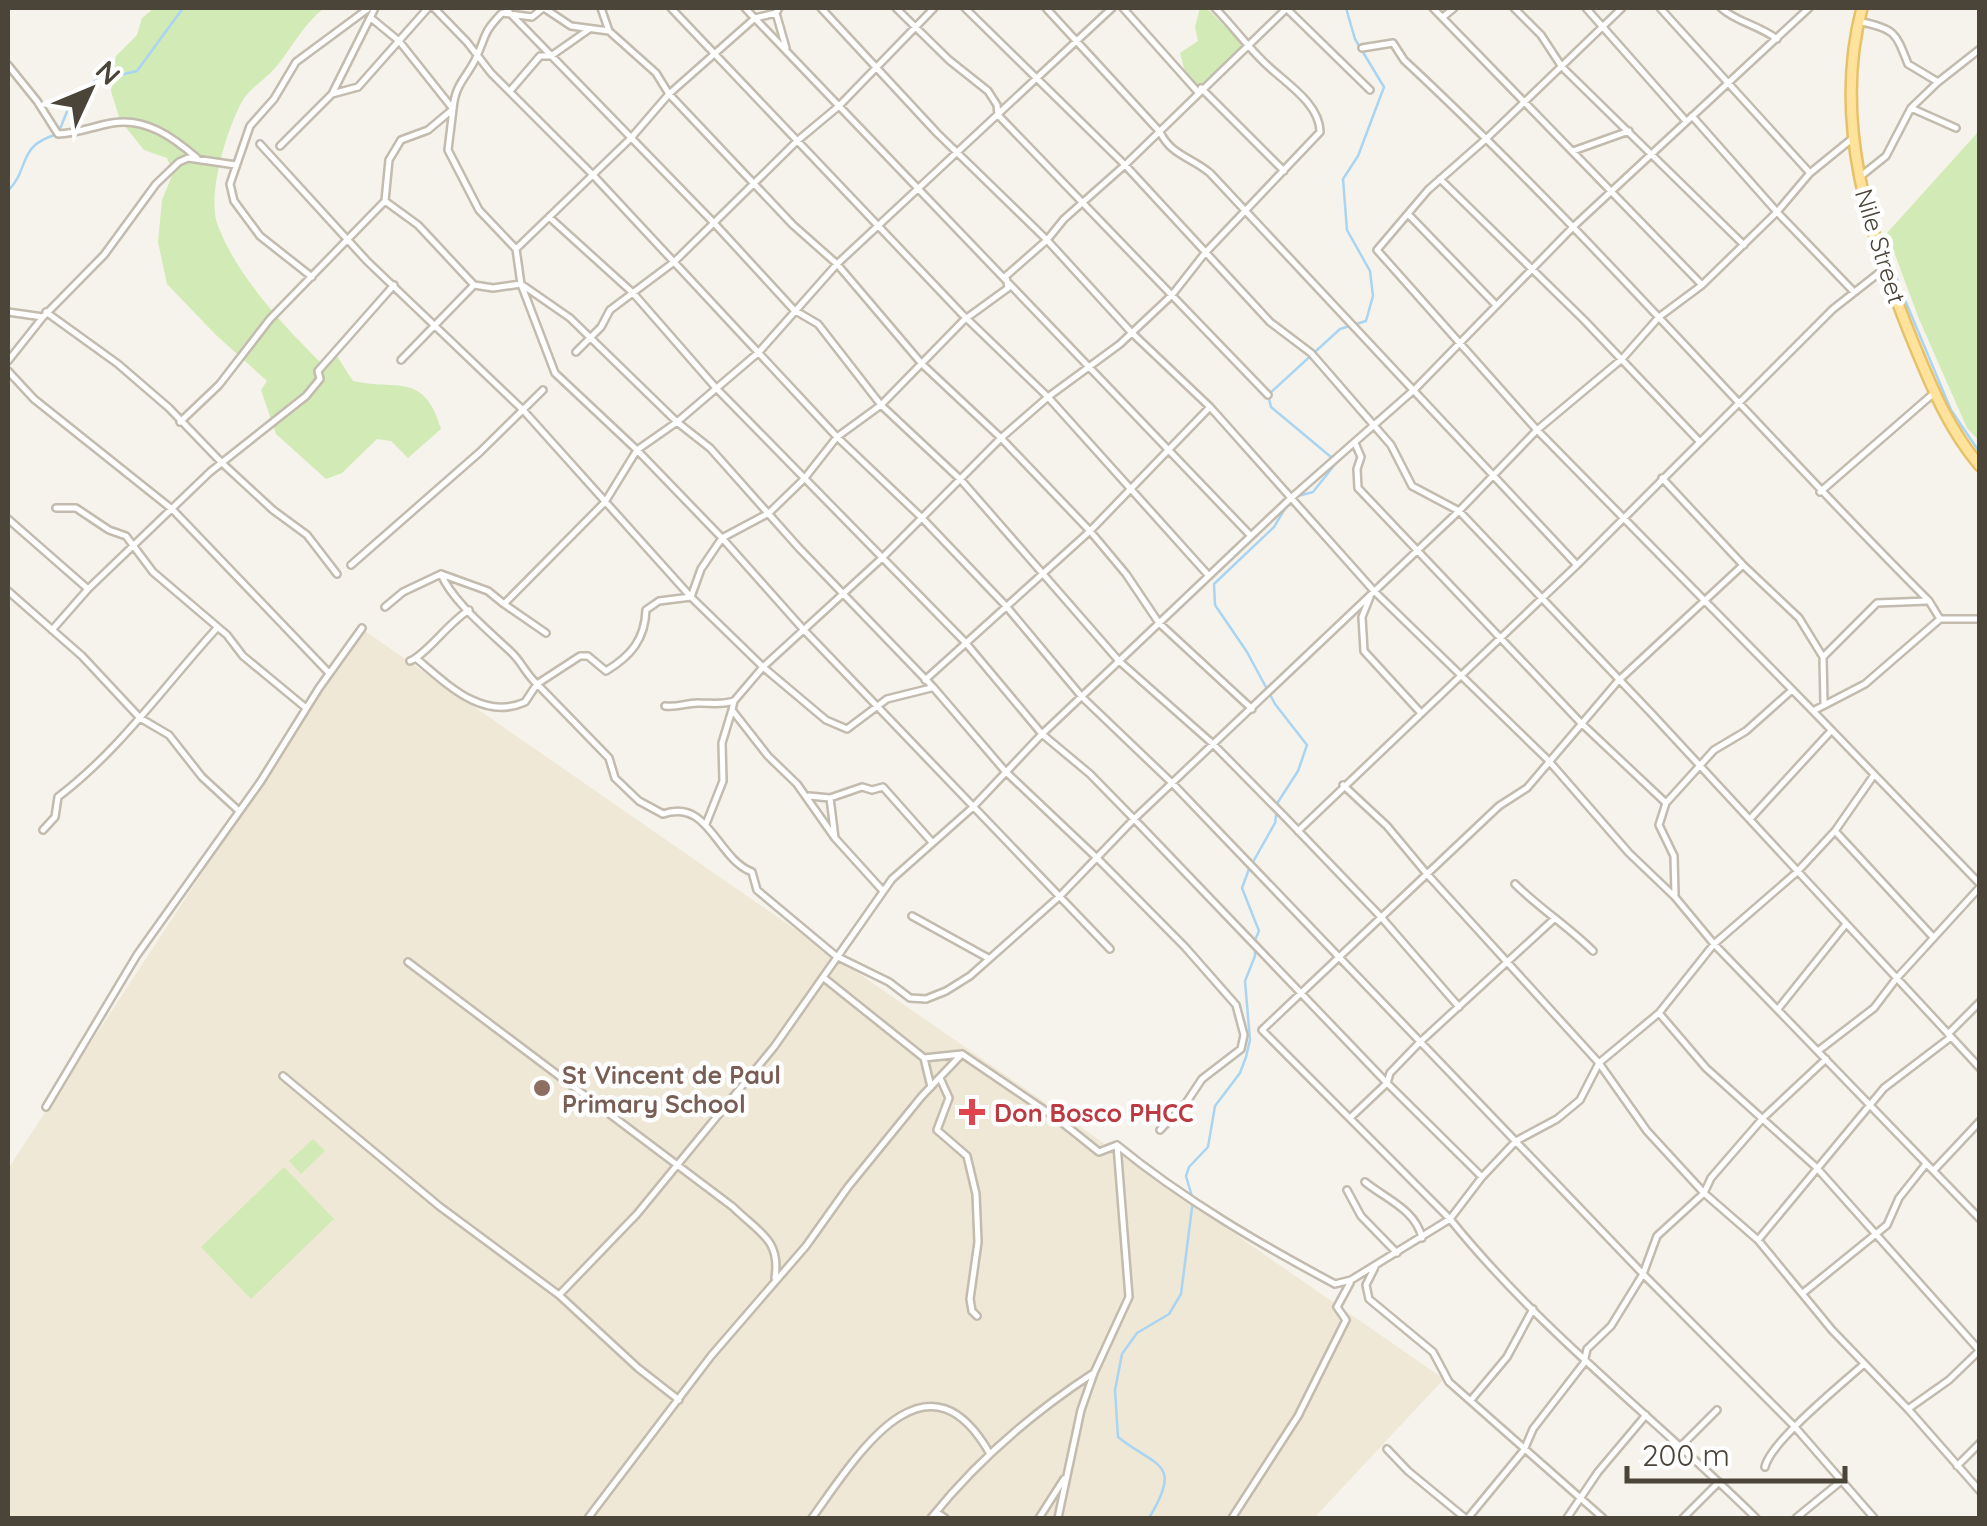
<svg xmlns="http://www.w3.org/2000/svg" width="1987" height="1526" font-family="Quicksand,sans-serif">
	<style>
		.education { fill: #efe8d6 }
		.green { fill: #d2eab5 }
		.lines { fill: none; stroke-linecap: round; stroke-linejoin: round }
		.stream { stroke: #a9d4f2; stroke-width: 2.5 }
		.street-casing { stroke: #c2bbae; stroke-width: 10 }
		.primary-casing { stroke: #e6c16a; stroke-width: 14 }
		.street { stroke: #fff; stroke-width: 5 }
		.primary { stroke: #ffe39c; stroke-width: 9 }
		.education-dot { fill: #8d6e63; stroke: #fff; stroke-width: 4 }
		.health-dot { fill: #e0444e; stroke: #fff; stroke-width: 4 }
		.labels { text-anchor: middle; dominant-baseline: central; stroke-width: 9; stroke-linejoin: round; paint-order: stroke }
		.street-label { font-size: 25px; fill: #4b4439; stroke: #fff }
		.education-label { font-size: 25px; font-weight: bold; fill: #785e54; stroke: #fff; text-anchor: start }
		.health-label { font-size: 25px; font-weight: bold; fill: #be3a42; stroke: #fff; text-anchor: start }
	</style>
	<rect width="100%" height="100%" fill="#f6f3ec"/>
	<path class="education" d="M362,629L1444,1379L1314,1518H8V1169Z"/>
	<path class="green" d="M154,8H324C303,25 293,46 276,67C266,79 251,87 243,100C227,127 206,197 218,226C238,277 282,324 320,362L335,353L353,381C397,391 424,371 441,429L408,458L391,441L377,439L342,473L326,479L276,434L261,390L267,381L216,335L167,284L158,242L162,200L173,173L167,158L144,150L120,120L111,91L116,56L137,35L142,18Z
		M1200,8L1210,11L1243,45L1197,90L1187,79L1180,53L1198,41L1195,27Z
		M1979,131V441L1967,428L1919,319L1887,233Z
		M313,1139L325,1151L301,1174L289,1161Z
		M284,1167L334,1219L251,1299L201,1247Z"/>
	<g class="lines">
		<path class="stream" d="M8,191C31,167 16,146 58,134L70,104L95,81L137,71L183,8
			M1883,242L1898,282
			M1905,300L1951,410L1980,453
			M1331,457L1271,407L1268,395L1340,329L1366,321L1373,296L1370,271L1347,230L1343,179L1358,156L1384,87L1355,39L1346,8
			M1294,497L1313,492L1336,463
			M1253,862L1275,823L1278,802L1298,771L1307,745L1275,704L1247,652L1215,605L1214,584L1274,527L1286,507
			M1249,869L1242,888L1259,931L1255,940
			M1149,1518C1184,1461 1155,1467 1118,1437L1115,1390L1122,1354L1137,1333L1169,1314L1181,1294L1193,1200L1186,1176L1189,1167L1208,1147L1215,1106L1240,1073L1246,1057L1250,1040L1245,981L1255,956V948"/>
		<defs>
			<path id="street" d="M434,8L467,42L491,73L592,174L837,437L921,517L1006,606L1082,697L1172,783L1643,1274L1795,1427L1874,1518
				M505,8L714,223L794,310L818,324L881,405L961,480L1119,661L1213,744L1284,816L1381,917L1459,1007
				M544,8L571,26L609,31
				M601,8L609,31L656,73L669,94L793,225L837,264L922,364L1001,438L1090,531L1126,574L1159,623L1252,709
				M671,8L962,314L1048,397L1209,576
				M745,8L1251,536
				M821,8L937,133L1047,240L1131,332L1210,407
				M896,8L949,60L988,91L997,105L998,115L1268,395
				M965,8L1125,165L1270,322L1311,353L1391,445L1412,486L1459,511L1652,714L1980,1068
				M1046,8L1160,132C1171,155 1191,157 1210,173L1577,565
				M1123,8L1197,91
				M1286,8L1370,90
				M1433,8L1702,285
				M1514,8L1541,35L1562,67L1744,245
				M1586,8L1686,121
				M1622,8L1487,138L1428,190L1377,250L1537,430L1813,711
				M1660,8L1809,172
				M1721,8C1738,23 1757,24 1777,39
				M776,13L786,48
				M1443,17L1454,8
				M371,18L399,41L453,109L448,150L479,210L516,249L521,284L570,318L677,422L710,448L799,548L933,687L1005,771L1098,859L1185,947L1236,1005L1244,1035L1241,1049L1202,1079L1186,1103L1160,1130
				M1862,22C1896,29 1896,34 1908,64L1938,82
				M1362,48L1393,43L1404,60C1588,231 1751,423 1929,601L1940,619H1980
				M8,65L37,101L58,134C76,134 94,126 112,123C145,117 173,137 197,158
				M1201,88L1284,171
				M510,91L540,56H551L588,30
				M332,94L358,87L428,8
				M1911,108L1956,128
				M1692,116L1777,212L1854,292
				M260,144L367,261L523,410L691,597L763,667L826,720L847,729L887,699L931,688
				M280,146L332,94L375,8
				M1573,151L1629,131
				M1861,176L1886,156L1911,108L1938,82L1980,49
				M1440,179L1584,320L1700,442
				M385,201L418,225L474,285L493,288L521,284L555,373L637,450L722,538L803,629L1110,949
				M1409,215L1495,304
				M549,217L633,293L716,388L965,642L1042,734L1090,774L1134,819L1387,1083L1482,1177
				M516,249L631,138L669,94L755,18L776,13L779,8
				M312,277L260,236L234,201L230,184L250,126L274,99L296,62L369,8
				M8,312L43,317
				M46,312L118,364L169,408L221,462L273,510L307,535L337,574
				M576,352L601,327L610,310L674,262L797,141L839,106L934,8
				M401,360L474,285
				M8,361L43,317L104,255L156,184L179,162L188,158L236,165
				M8,371L34,399L173,510L329,673
				M180,422L219,385L270,319L385,201L389,160L401,140L428,130L453,109C455,83 467,78 477,56C487,33 483,33 502,13L532,17L543,8
				M1355,443L1361,457L1357,469L1358,488L1580,722L1666,803
				M1662,478L1743,565L1799,618L1823,657L1824,704
				M1820,492L1934,393
				M56,508H76L109,530L126,536L153,572L227,635L243,656L306,708
				M8,519L88,589
				M351,565L480,452L543,390
				M441,574C452,601 490,632 511,652C521,661 526,674 537,684L580,656H588L606,671C631,656 645,639 646,610L659,601L691,597L701,569L722,538L769,513L804,479L837,437L881,405L964,320L1008,288L1006,276L1047,240L1064,219L1125,165L1287,8
				M8,591L82,656L140,718L169,735L202,777L239,811
				M1370,597L1362,617L1364,651L1420,712
				M385,607L403,592L441,574L488,591L504,604
				M1940,619L1865,684L1813,711L1980,884
				M52,630L88,589L210,472L306,396L320,379L318,371L394,285
				M546,633L504,604L605,502L637,450L677,422L759,352L837,264L1112,8
				M1823,657L1877,603L1927,601
				M417,659C448,685 483,721 525,702L537,684L609,758L615,778L639,801L663,814C709,798 716,858 752,872L757,890L836,956L889,982L910,998L926,999L946,991L970,976L1060,896L1134,819L1459,511L1537,430L1622,359L1659,317L1702,285L1777,212L1810,173L1853,138
				M410,661C426,655 449,622 469,610
				M925,680L1090,531L1210,407L1374,591L1548,760L1629,853L1675,897L1714,944L1980,1219
				M665,706C679,708 687,702 700,703C713,703 721,705 734,701
				M1874,775L1835,831L1797,872L1714,944L1659,1013L1599,1063L1647,1131L1704,1193L1758,1240L1832,1330L1908,1409L1980,1491
				M1343,785L1387,826L1427,874L1499,806L1527,788L1618,681L1743,565
				M809,796L830,798
				M1750,819L1830,732
				M706,824L723,781L722,743L732,710
				M43,830L55,817L58,797C120,750 165,685 217,628
				M1298,831L1577,565L1833,309L1884,269
				M1835,831L1933,937
				M835,838L797,784L768,756L732,710L734,701L763,667L881,559L1001,438L1048,397L1120,344L1172,295L1205,253L1320,132C1320,104 1286,83 1268,66C1249,49 1233,26 1215,8
				M1515,884C1540,909 1568,926 1593,951
				M883,891L835,838L830,798L862,787L872,790L883,787L931,841
				M1675,895L1674,856L1659,825L1666,803L1714,750L1746,731L1792,690
				M912,916L988,958
				M408,962L733,1207C758,1232 781,1239 775,1278
				M824,978L924,1058L962,1054
				M1778,1009L1846,924
				M1659,1013L1706,1068L1816,1167L1980,1351
				M1948,1034L1980,1002
				M1818,1051L1874,1008L1896,979L1980,887
				M924,1058L931,1087
				M283,1076L439,1206L559,1295L638,1368L679,1400
				M940,1078L949,1098L937,1130L967,1156L976,1194L978,1242L970,1299L972,1311L977,1316
				M46,1107L137,955L261,781L319,688L362,628
				M1350,1118L1387,1083L1390,1073L1419,1043L1554,919
				M1117,1145C1183,1199 1260,1244 1335,1284L1351,1280L1450,1219L1482,1177L1516,1141L1557,1119L1580,1100L1599,1063L1427,874L1262,1030L1450,1219C1540,1331 1655,1418 1756,1518
				M1934,1170L1980,1121
				M1365,1182C1386,1199 1416,1210 1422,1238
				M1347,1190L1361,1216L1397,1253
				M1758,1240L1884,1088L1951,1037
				M1375,1267L1366,1285L1369,1299L1433,1352L1449,1382L1603,1518
				M1803,1293L1887,1225L1899,1198L1926,1164
				M559,1295L637,1214L774,1047L892,879L972,808L1042,734L1291,498L1415,389L1574,226L1809,8
				M1471,1400L1507,1357L1533,1309
				M1908,1409L1949,1380L1979,1351
				M1682,1445L1717,1410
				M1387,1449L1408,1471L1465,1518
				M1957,1466L1980,1443
				M1765,1467C1770,1442 1842,1384 1864,1364
				M936,1512L945,1518
				M588,1518L711,1356L806,1246L848,1187L922,1096L962,1054L1059,1120L1099,1152L1117,1145
				M812,1518C856,1457 926,1341 990,1454
				M931,1518C976,1462 1031,1414 1092,1374
				M1039,1518L1064,1479
				M1058,1518L1081,1410L1094,1373L1129,1297L1117,1145
				M1232,1518L1298,1416L1346,1320L1337,1307L1350,1283
				M1468,1518L1524,1450L1533,1429L1584,1363L1587,1349L1611,1326L1643,1274L1657,1236L1704,1193L1711,1178L1763,1118L1826,1059
				M1567,1518L1598,1472L1646,1415
				M1683,1518L1719,1482
				M1796,1518L1840,1482"/>
			<path id="primary" d="M1862,8C1832,121 1869,233 1911,337C1930,383 1947,427 1980,466"/>
		</defs>
		<use href="#street" class="street-casing"/>
		<use href="#primary" class="primary-casing"/>
		<use href="#street" class="street"/>
		<use href="#primary" class="primary"/>
	</g>
	<circle class="education-dot" cx="542" cy="1088" r="10"/>
	<path class="health-dot" d="M967 1097h10v10h10v10h-10v10h-10v-10h-10v-10h10z"/>
	<g class="labels">
		<g class="street-label">
			<text transform="translate(1881 246) rotate(73)">Nile Street</text>
		</g>
		<g class="education-label">
			<text x="562" y="1074">St Vincent de Paul<tspan x="562" dy="29">Primary School</tspan></text>
		</g>
		<g class="health-label">
			<text x="994" y="1112">Don Bosco PHCC</text>
		</g>
	</g>
	<rect width="1987" height="1526" fill="none" stroke="#4b4439" stroke-width="20"/>
	<g transform="translate(90 90) rotate(46)" stroke="#ffffff" stroke-width="8" paint-order="stroke">
	<path d="M0-8L18 38L0 25L-18 38Z" fill="#4b4439"/>
	<text y="-15" font-size="28" font-weight="bold" text-anchor="middle" fill="#4b4439">N</text>
	</g>
	<path d="M1627 1466v15h218v-15" fill="none" stroke="#4b4439" stroke-width="5"/>
	<text x="1642" y="1466" font-size="30" fill="#4b4439" stroke="#ffffff" stroke-width="8" paint-order="stroke">200 m</text>
</svg>
